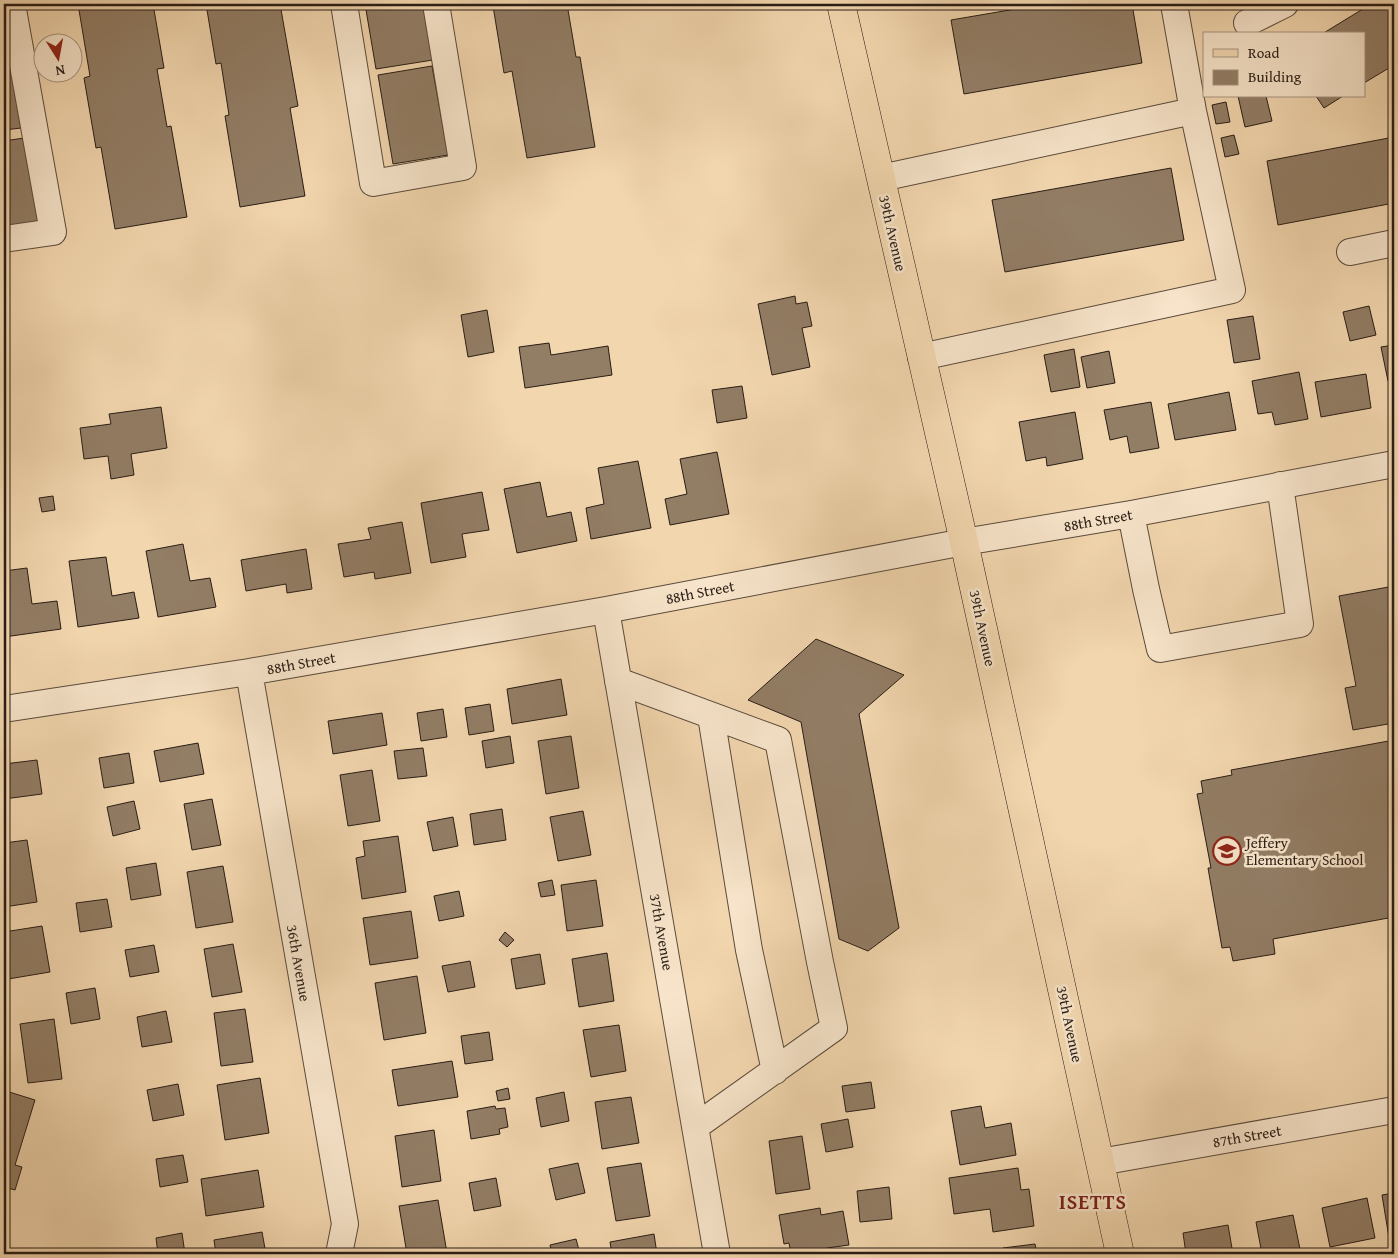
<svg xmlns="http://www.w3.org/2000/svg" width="1398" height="1258" font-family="'Gentium Book Plus',serif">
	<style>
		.building { fill: #927d65; stroke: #291d16 }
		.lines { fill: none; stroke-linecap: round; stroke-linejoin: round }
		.minor-casing { stroke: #5b4b3c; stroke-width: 28 }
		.major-casing { stroke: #291d16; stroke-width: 29 }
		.minor { stroke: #f7e4ca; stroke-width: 26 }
		.major { stroke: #f2d6ae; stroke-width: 28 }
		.labels { text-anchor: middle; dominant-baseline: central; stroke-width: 5; stroke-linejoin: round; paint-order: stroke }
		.street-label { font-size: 15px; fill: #291d16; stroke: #f7e4ca }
		.poi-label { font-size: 15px; fill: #291d16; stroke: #f7e4ca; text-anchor: start }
		.district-label { font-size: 20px; font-weight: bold; letter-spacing: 1px; fill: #7a1f14; stroke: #f7e4ca }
	</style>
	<rect width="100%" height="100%" fill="#f2d6ae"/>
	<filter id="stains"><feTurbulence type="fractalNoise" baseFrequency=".004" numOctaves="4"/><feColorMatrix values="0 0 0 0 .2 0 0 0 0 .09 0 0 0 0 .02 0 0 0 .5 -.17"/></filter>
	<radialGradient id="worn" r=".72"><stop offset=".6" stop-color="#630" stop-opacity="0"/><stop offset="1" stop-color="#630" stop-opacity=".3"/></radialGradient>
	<path class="building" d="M78,4H153L164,68L157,69L167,127L171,126L187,217L115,229L101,147L96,148L84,78L90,76Z
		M206,4H280L298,106L290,108L305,196L240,207L225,116L229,115L221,63L216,64Z
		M365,4H423L433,60L376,69Z
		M500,4H567L576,57H580L595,147L527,158L512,71L504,73L493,6L500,5Z
		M1045,4H1132L1142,63L964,94L951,20Z
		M1371,4H1394V65L1364,83V34H1322Z
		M4,42H7L21,128L4,130Z
		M432,66L448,155L393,164L378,75Z
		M1238,96H1266L1272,121L1245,127Z
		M1316,96H1343L1324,108Z
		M1226,102L1230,122L1216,124L1212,105Z
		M1234,135L1239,154L1225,157L1221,138Z
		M1394,137V203L1278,225L1267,161Z
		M24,138L39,226L4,232V141Z
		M1171,168L1184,240L1005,272L992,200Z
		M795,296L796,304L807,302L812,326L802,328L810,367L772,375L758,304Z
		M1369,306L1376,335L1350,341L1343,312Z
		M487,310L494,352L468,357L461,315Z
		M1253,316L1260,359L1234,363L1227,320Z
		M549,343L551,355L608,346L612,375L525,388L519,347Z
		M1394,345V380L1388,381L1381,347Z
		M1074,349L1080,387L1051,392L1044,355Z
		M1109,351L1115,383L1087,388L1081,357Z
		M1299,372L1308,419L1275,425L1272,412L1258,414L1252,381Z
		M1366,374L1371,408L1321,417L1315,382Z
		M742,386L747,418L717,423L712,390Z
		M1229,392L1236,430L1175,440L1168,404Z
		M1151,402L1159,448L1130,453L1127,436L1110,440L1104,410Z
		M161,407L167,448L131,454L134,475L111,479L108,456L84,459L80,428L111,424L109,414Z
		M1075,412L1083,459L1047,466L1046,457L1026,461L1019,422Z
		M717,452L729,514L670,525L665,499L687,494L680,459Z
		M638,461L651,528L591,539L586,508L604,504L598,468Z
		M540,482L547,517L571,512L577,541L517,553L504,489Z
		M482,492L489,530L462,534L466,557L431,563L421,503Z
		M53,496L55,510L42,512L39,498Z
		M402,522L411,573L375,579L374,572L344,577L338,544L371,539L368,528Z
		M183,544L190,581L210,578L216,607L158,617L146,551Z
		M306,549L312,589L287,593L286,584L246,591L241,560Z
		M106,557L112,596L134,592L139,618L78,627L69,561Z
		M27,568L32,604L57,601L61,629L4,637V571Z
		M1394,586V723L1353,730L1345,688L1356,686L1339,596Z
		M816,639L904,675L859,714L899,928L868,951L839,939L801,722L748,700Z
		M561,679L567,715L512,724L507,689Z
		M490,704L494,731L469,735L465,708Z
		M443,709L447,737L421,741L417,713Z
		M382,713L387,745L333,754L328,721Z
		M510,736L514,763L486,768L482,741Z
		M571,736L579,788L546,794L538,741Z
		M1394,740V917L1273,939L1275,954L1233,961L1230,947L1222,948L1208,868H1211L1197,794L1203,793L1201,781L1232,775L1231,770Z
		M198,743L204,774L160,782L154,751Z
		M423,748L427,776L398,779L394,751Z
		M129,753L134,783L104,788L99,758Z
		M37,760L42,794L4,799V764Z
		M372,770L380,821L348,826L340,775Z
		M212,799L221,845L192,850L184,804Z
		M134,801L140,829L113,836L107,807Z
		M502,809L506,840L474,845L470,814Z
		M583,811L591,855L558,861L550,817Z
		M453,817L458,846L433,851L427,822Z
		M398,836L406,892L362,899L356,858L365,856L363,841Z
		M27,840L37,902L4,907V843Z
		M156,863L161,895L131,900L126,868Z
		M223,866L233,922L196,928L187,872Z
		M552,880L555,895L541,897L538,883Z
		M596,880L603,926L567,931L561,885Z
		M459,891L464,916L439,921L434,896Z
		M107,899L112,927L80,932L76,903Z
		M411,911L418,958L370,965L363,918Z
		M42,926L50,972L8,979L4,955V932Z
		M505,932L514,940L507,947L499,940Z
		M233,944L242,992L212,997L204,949Z
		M154,945L159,972L130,977L125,950Z
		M607,953L614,1001L579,1007L572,959Z
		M540,954L545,984L516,989L511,959Z
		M470,961L475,987L448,992L442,966Z
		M417,976L426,1033L384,1040L375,983Z
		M95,988L100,1019L71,1024L66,993Z
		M245,1009L253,1062L221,1066L214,1013Z
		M166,1011L172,1042L142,1047L137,1017Z
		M54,1019L62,1079L28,1083L20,1024Z
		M619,1025L626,1071L591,1077L583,1030Z
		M489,1032L493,1060L465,1064L461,1036Z
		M452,1061L458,1097L398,1106L392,1070Z
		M260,1078L269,1133L225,1140L217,1085Z
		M871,1082L875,1108L846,1112L842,1086Z
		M178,1084L184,1115L153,1121L147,1090Z
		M508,1088L510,1099L498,1101L496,1091Z
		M6,1091L35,1100L15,1165L22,1167L15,1190L4,1187V1099Z
		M564,1092L569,1121L541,1127L536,1098Z
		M631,1097L639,1143L602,1149L595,1102Z
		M495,1106L496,1109L505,1108L508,1127L499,1129L500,1134L471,1139L467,1111Z
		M981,1106L985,1128L1011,1123L1016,1155L960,1165L951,1111Z
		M848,1119L853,1147L826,1152L821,1124Z
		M434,1130L441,1181L402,1187L395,1136Z
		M802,1136L810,1189L776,1194L769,1141Z
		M183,1155L188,1182L160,1187L156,1159Z
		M578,1163L585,1193L556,1200L549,1169Z
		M641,1163L650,1216L616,1221L607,1168Z
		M1018,1168L1021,1190L1029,1189L1034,1226L993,1232L990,1209L954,1214L949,1178Z
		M258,1170L264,1207L206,1216L201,1179Z
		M496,1178L501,1206L474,1211L469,1183Z
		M889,1187L892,1219L860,1222L857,1191Z
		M1394,1193V1250H1391L1382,1195Z
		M1367,1198L1375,1238L1330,1247L1322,1208Z
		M438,1200L447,1253L437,1254H407L399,1206Z
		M820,1208L821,1215L843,1211L849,1245L827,1248L828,1254H791L789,1243L784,1244L779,1215Z
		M1293,1215L1301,1254H1262L1256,1222Z
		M1228,1225L1233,1254H1186L1183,1233Z
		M262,1232L266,1254H216L214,1240Z
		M182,1233L185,1254H158L156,1238Z
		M654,1234L657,1254H612L610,1242Z
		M576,1239L580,1254H552L550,1245Z
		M1035,1244L1037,1254H1004L1003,1248Z
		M508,1250L509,1254H482Z"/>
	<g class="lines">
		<defs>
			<path id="minor" d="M344,4L373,183L463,167L436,4
				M1247,23L1285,4
				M881,178L1193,111L1174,4
				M4,239L53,232L12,4
				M1350,252L1394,243
				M921,357L1232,290L1193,111
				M1131,514L1146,589L1160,649L1300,624L1280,485
				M606,610L717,1254
				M249,672L345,1224L339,1254
				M618,681L778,740L820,962L834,1028L695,1127
				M4,709L249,672L606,610L964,542L1131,514L1394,464
				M711,716L749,950L775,1071
				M1100,1162L1394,1110"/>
			<path id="major" d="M841,4L964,542L1120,1254"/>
		</defs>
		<use href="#minor" class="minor-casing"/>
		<use href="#major" class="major-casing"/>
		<use href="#minor" class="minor"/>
		<use href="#major" class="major"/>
	</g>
	<defs>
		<symbol id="school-ring" viewBox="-11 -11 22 22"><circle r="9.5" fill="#f7e4ca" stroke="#8f2418" stroke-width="1.5"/><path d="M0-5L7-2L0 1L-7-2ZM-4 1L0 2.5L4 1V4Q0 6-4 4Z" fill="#8f2418"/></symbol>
	</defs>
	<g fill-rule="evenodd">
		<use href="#school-ring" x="1211" y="835" width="32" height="32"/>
	</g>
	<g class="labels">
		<g class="street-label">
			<text transform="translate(893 233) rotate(77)">39th Avenue</text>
			<text transform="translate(1098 520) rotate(-10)">88th Street</text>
			<text transform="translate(700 592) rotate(-11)">88th Street</text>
			<text transform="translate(983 628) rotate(78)">39th Avenue</text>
			<text transform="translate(301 663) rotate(-10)">88th Street</text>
			<text transform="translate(662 932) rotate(80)">37th Avenue</text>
			<text transform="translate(299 963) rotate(80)">36th Avenue</text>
			<text transform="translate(1070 1024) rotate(78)">39th Avenue</text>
			<text transform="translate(1247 1136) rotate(-10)">87th Street</text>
		</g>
		<g class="poi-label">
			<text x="1246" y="842">Jeffery<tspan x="1246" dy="17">Elementary School</tspan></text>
		</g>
		<g class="district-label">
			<text x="1093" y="1201">ISETTS</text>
		</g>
	</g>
	<rect width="1398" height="1258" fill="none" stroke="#f2d6ae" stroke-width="20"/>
	<rect x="5" y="5" width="1388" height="1248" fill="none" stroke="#291d16" stroke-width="2.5"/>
	<rect x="10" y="10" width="1378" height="1238" fill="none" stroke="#291d16"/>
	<rect x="1203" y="32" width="162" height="65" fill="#f7e4ca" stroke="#a59482"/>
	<rect x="1213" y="49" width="25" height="8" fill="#f2d6ae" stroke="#a59482"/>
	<text x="1248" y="58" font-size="15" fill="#291d16">Road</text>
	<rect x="1213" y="70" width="25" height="15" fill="#927d65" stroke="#a59482"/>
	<text x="1248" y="82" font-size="15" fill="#291d16">Building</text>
	<g transform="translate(58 58) rotate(169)"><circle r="24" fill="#f7e4ca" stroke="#a59482"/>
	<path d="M0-4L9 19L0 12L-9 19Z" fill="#8f2418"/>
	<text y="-8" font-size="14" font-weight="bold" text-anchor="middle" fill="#291d16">N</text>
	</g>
	<rect width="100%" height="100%" filter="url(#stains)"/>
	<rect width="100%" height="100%" fill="url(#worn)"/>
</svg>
